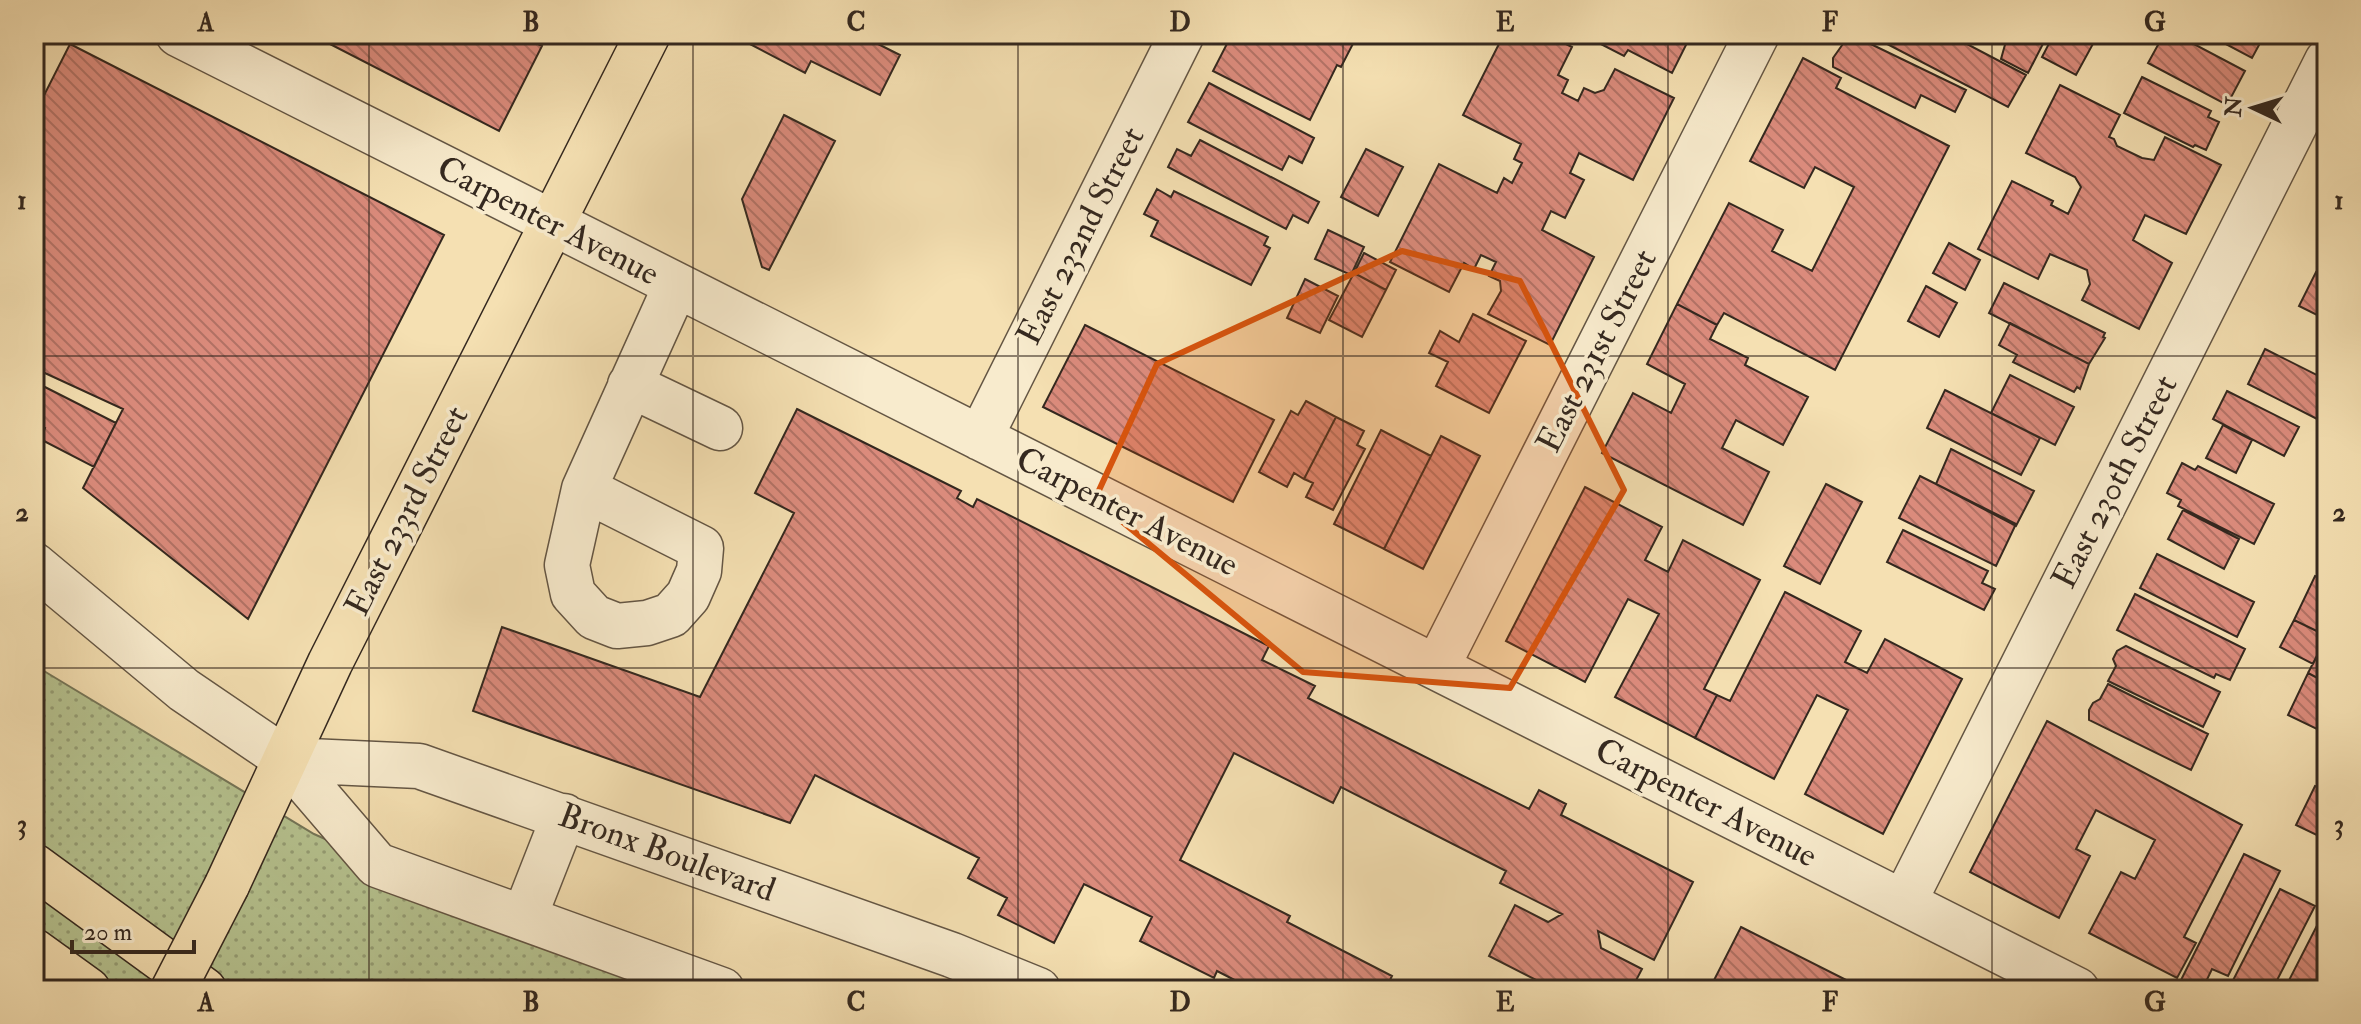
<svg xmlns="http://www.w3.org/2000/svg" width="2361" height="1024" font-family="'IM FELL Double Pica',serif">
	<style>
		.grass { fill: url(#grass-dots); stroke: #757658; stroke-width: 2 }
		.building { fill: url(#building-back-hatch); stroke: #34281f; stroke-width: 2 }
		.lines { fill: none; stroke-linecap: round; stroke-linejoin: round }
		.minor-casing { stroke: #645644; stroke-width: 47 }
		.major-casing { stroke: #34281f; stroke-width: 47 }
		.highway-casing { stroke: #34281f; stroke-width: 47 }
		.minor { stroke: #f8ebcd; stroke-width: 44 }
		.major { stroke: #f5e0b2; stroke-width: 44 }
		.highway { stroke: #f5e0b2; stroke-width: 44 }
		.major-bridge-casing { stroke: #34281f; stroke-width: 47; stroke-linecap: butt }
		.major-bridge { stroke: #f5e0b2; stroke-width: 44 }
		.marked { fill: #d6540e; fill-opacity: 0.2; stroke: #d6540e; stroke-width: 6; stroke-linejoin: round }
		.grid { fill: none; stroke: #34281f; stroke-width: 2; stroke-opacity: 0.55 }
		.labels { text-anchor: middle; dominant-baseline: central; stroke-width: 7; stroke-linejoin: round; paint-order: stroke }
		.street-label { font-size: 34px; fill: #34281f; stroke: #f8ebcd }
		.neatline { fill: none; stroke: #34281f; stroke-width: 3 }
		.grid-label { font-size: 26px; text-anchor: middle; font-weight: bold; fill: #34281f }
	</style>
	<defs>
		<pattern id="grass-dots" width="8" height="8" patternUnits="userSpaceOnUse" patternTransform="scale(2)"><rect width="8" height="8" fill="#b6c390"/><path d="M2 2h.1M6 6h.1" fill="none" stroke="#959e75" stroke-width="1.8" stroke-linecap="round"/></pattern>
		<pattern id="building-back-hatch" width="6" height="6" patternUnits="userSpaceOnUse" patternTransform="scale(2)"><rect width="6" height="6" fill="#db8b7c"/><path d="M-1 5l2 2M0 0l6 6M5-1l2 2" fill="none" stroke="#b27265"/></pattern>
	</defs>
	<rect width="100%" height="100%" fill="#f5e0b2"/>
	<filter id="stains"><feTurbulence type="fractalNoise" baseFrequency=".0025" numOctaves="4"/><feColorMatrix values="0 0 0 0 .2 0 0 0 0 .09 0 0 0 0 .02 0 0 0 .5 -.17"/></filter>
	<radialGradient id="worn" r=".72"><stop offset=".6" stop-color="#630" stop-opacity="0"/><stop offset="1" stop-color="#630" stop-opacity=".3"/></radialGradient>
	<path class="grass" d="M34,665L314,834L661,990H34Z"/>
	<path class="building" d="M333,34H473L485,40L488,34H519L542,46L499,131L328,43Z
		M753,34H873L870,40L900,55L880,95L811,61L805,73L748,43Z
		M1232,34H1358L1341,67L1337,65L1310,120L1213,71Z
		M1504,34H1546L1572,47L1558,75L1568,80L1562,93L1578,101L1584,88L1595,93L1604,90L1615,69L1674,98L1633,180L1579,153L1570,173L1584,180L1565,218L1551,211L1542,230L1594,257L1550,345L1488,314L1501,291L1500,281L1489,276L1496,262L1481,255L1474,269L1464,263L1449,292L1390,262L1439,164L1497,193L1504,178L1512,183L1522,163L1514,159L1521,144L1463,115Z
		M1596,34H1684L1690,37L1672,73L1628,50L1624,56L1593,40Z
		M1850,34L1966,90L1955,112L1921,95L1915,108L1833,67V58Z
		M1868,34H1948L2026,75L2008,107Z
		M2008,34H2048L2028,73L2001,59Z
		M2054,34H2078L2094,42L2076,75L2042,57Z
		M2164,34H2175L2245,71L2227,105L2148,63Z
		M2207,34H2265L2252,58Z
		M70,44L444,235L248,619L83,488L123,409L34,368V115Z
		M1803,58L1841,78L1836,88L1949,146L1835,370L1724,313L1717,325L1677,304L1729,203L1783,230L1772,251L1812,271L1854,187L1815,167L1804,188L1750,161Z
		M2142,77L2211,111L2208,117L2219,122L2206,150L2195,145L2193,147L2124,113Z
		M1209,83L1314,138L1302,163L1289,156L1282,170L1188,122Z
		M2060,85L2120,115L2109,137L2114,139L2117,146L2142,158L2154,160L2165,137L2221,165L2186,234L2145,215L2133,240L2172,263L2139,329L2082,300L2090,284L2087,270L2050,254L2038,279L1978,249L2012,181L2053,201L2051,205L2068,214L2081,187L2075,177L2026,153Z
		M784,115L835,141L769,270L762,267L742,199Z
		M1200,140L1319,202L1308,223L1293,215L1286,229L1168,167L1177,149L1191,156Z
		M1366,149L1403,167L1378,216L1341,197Z
		M1157,189L1171,197L1174,191L1268,237L1264,245L1270,248L1251,285L1151,236L1158,221L1144,214Z
		M1328,230L1364,247L1351,275L1315,259Z
		M1949,243L1980,260L1965,290L1933,273Z
		M1364,253L1396,270L1386,290L1354,273Z
		M2316,272L2327,278V320L2299,306Z
		M1354,273L1386,290L1362,337L1329,320Z
		M1305,279L1338,296L1320,333L1287,318Z
		M2004,283L2105,333L2103,337L2105,338L2089,364L1989,313Z
		M1926,286L1957,303L1939,337L1908,321Z
		M1677,304L1717,325L1710,339L1748,358L1745,365L1808,397L1783,445L1736,420L1722,448L1769,472L1743,525L1602,453L1633,393L1671,413L1685,384L1647,364Z
		M1473,314L1526,341L1489,413L1436,386L1448,362L1429,353L1440,331L1459,342Z
		M2010,323L2089,364L2080,389L2077,387L2074,392L2013,362L2017,355L1999,345Z
		M1085,325L1274,420L1233,502L1043,407Z
		M2265,349L2327,380V424L2248,384Z
		M2010,375L2074,407L2055,445L1991,413Z
		M37,383L116,423L94,467L40,439L45,428L34,423V389Z
		M1945,390L2040,438L2021,475L1927,428Z
		M2227,391L2299,427L2284,456L2213,419Z
		M1306,401L1336,417L1304,479L1294,473L1287,487L1259,472L1291,411L1298,415Z
		M797,409L961,491L957,498L973,507L977,499L1269,646L1262,660L1315,686L1308,698L1529,809L1539,790L1566,804L1561,815L1693,882L1654,960L1598,931L1601,948L1642,969L1631,990H1556L1489,956L1515,905L1548,922L1562,914L1500,883L1506,871L1341,787L1333,803L1234,753L1180,860L1290,916L1287,922L1392,976L1385,990H1254L1217,971L1214,978L1140,941L1152,917L1084,884L1054,943L998,915L1007,898L968,878L979,858L815,775L790,823L473,711L502,627L700,697L794,513L755,493Z
		M1336,417L1364,431L1357,445L1365,449L1333,510L1306,497L1313,483L1304,479Z
		M2223,425L2252,440L2236,473L2206,458Z
		M1381,430L1431,456L1384,549L1334,524Z
		M1441,436L1480,456L1423,569L1384,549Z
		M1951,449L2034,491L2016,526L1936,484Z
		M2182,463L2195,470L2198,466L2274,504L2254,544L2178,506L2181,500L2167,493Z
		M1920,476L2016,524L1996,566L1899,518Z
		M1826,484L1862,502L1820,584L1784,566Z
		M1585,487L1662,527L1645,560L1668,572L1683,540L1760,580L1704,689L1717,695L1695,738L1615,697L1659,614L1628,599L1585,682L1506,641Z
		M2183,510L2239,539L2224,569L2168,539Z
		M1903,530L1988,571L1982,583L1995,589L1984,610L1887,562Z
		M2157,554L2254,602L2237,637L2140,588Z
		M2315,576L2327,582V636L2294,620Z
		M1785,592L1861,631L1845,662L1867,673L1885,639L1962,679L1883,834L1805,794L1848,710L1817,695L1774,779L1695,738L1717,695L1730,701Z
		M2135,594L2245,649L2230,680L2216,674L2214,678L2117,630Z
		M2294,620L2327,636L2313,664L2280,647Z
		M2327,636V683L2308,673Z
		M2126,646L2220,692L2203,727L2108,681L2116,666L2113,659L2117,651Z
		M2308,673L2327,683V718L2321,731L2288,715Z
		M2108,684L2208,734L2191,770L2089,720V710L2093,703L2100,699Z
		M2047,721L2242,825L2184,937L2196,943L2177,978L2089,933L2121,872L2135,879L2155,840L2096,810L2076,849L2090,856L2059,918L1970,872Z
		M2315,786L2327,791V840L2296,825Z
		M2244,854L2280,871L2228,976L2212,969L2202,990L2181,980Z
		M2280,889L2315,906L2272,990H2228Z
		M2327,906L2326,990H2284Z
		M1741,927L1866,990H1709Z"/>
	<g class="lines">
		<defs>
			<path id="minor" d="M178,34L2077,990
				M630,385L720,428
				M980,438L1182,34
				M584,489L701,548L699,571L688,596L671,615L647,623L617,626L594,617L573,594L567,565L584,489L676,285
				M34,565L184,690L287,760L377,865L722,990
				M1437,667L1757,34
				M287,760L419,766L952,955L1038,990
				M1904,902L2327,61
				M524,918L564,816"/>
			<path id="major" d="M227,885L330,663L648,34"/>
			<path id="highway" d="M34,866L204,990
				M34,951L88,990"/>
		</defs>
		<use href="#minor" class="minor-casing"/>
		<use href="#major" class="major-casing"/>
		<use href="#highway" class="highway-casing"/>
		<use href="#minor" class="minor"/>
		<use href="#major" class="major"/>
		<use href="#highway" class="highway"/>
		<defs>
			<path id="major-bridge" d="M173,990L227,885"/>
		</defs>
		<use href="#major-bridge" class="major-bridge-casing"/>
		<use href="#major-bridge" class="major-bridge"/>
	</g>
	<path class="marked" d="M1402,251L1520,281L1624,490L1510,688L1303,672L1095,499L1157,364Z"/>
	<path class="grid" d="M369,34V990M693,34V990M1018,34V990M1343,34V990M1668,34V990M1992,34V990M34,356H2327M34,668H2327"/>
	<g class="labels">
		<g class="street-label">
			<text transform="translate(548 221) rotate(27)">Carpenter Avenue</text>
			<text transform="translate(1081 236) rotate(-63)">East 232nd Street</text>
			<text transform="translate(1597 351) rotate(-63)">East 231st Street</text>
			<text transform="translate(2115 482) rotate(-63)">East 230th Street</text>
			<text transform="translate(407 511) rotate(-63)">East 233rd Street</text>
			<text transform="translate(1127 512) rotate(27)">Carpenter Avenue</text>
			<text transform="translate(1706 803) rotate(27)">Carpenter Avenue</text>
			<text transform="translate(667 853) rotate(20)">Bronx Boulevard</text>
		</g>
	</g>
	<rect width="2361" height="1024" fill="none" stroke="#f5e0b2" stroke-width="88"/>
	<g transform="translate(2253 108) rotate(274)" stroke="#f8ebcd" stroke-width="6" paint-order="stroke">
	<path d="M0-6L14 30L0 20L-14 30Z" fill="#34281f"/>
	<text y="-12" font-size="22" font-weight="bold" text-anchor="middle" fill="#34281f">N</text>
	</g>
	<path d="M72 940v12h122v-12" fill="none" stroke="#34281f" stroke-width="4"/>
	<text x="84" y="940" font-size="24" fill="#34281f" stroke="#f8ebcd" stroke-width="6" paint-order="stroke">20 m</text>
	<rect x="44" y="44" width="2273" height="936" class="neatline"/>
	<g class="grid-label">
		<text x="206" y="31">A</text>
		<text x="531" y="31">B</text>
		<text x="856" y="31">C</text>
		<text x="1180" y="31">D</text>
		<text x="1505" y="31">E</text>
		<text x="1830" y="31">F</text>
		<text x="2155" y="31">G</text>
		<text x="22" y="209">1</text>
		<text x="2339" y="209">1</text>
		<text x="22" y="521">2</text>
		<text x="2339" y="521">2</text>
		<text x="22" y="833">3</text>
		<text x="2339" y="833">3</text>
		<text x="206" y="1011">A</text>
		<text x="531" y="1011">B</text>
		<text x="856" y="1011">C</text>
		<text x="1180" y="1011">D</text>
		<text x="1505" y="1011">E</text>
		<text x="1830" y="1011">F</text>
		<text x="2155" y="1011">G</text>
	</g>
	<rect width="100%" height="100%" filter="url(#stains)"/>
	<rect width="100%" height="100%" fill="url(#worn)"/>
</svg>
